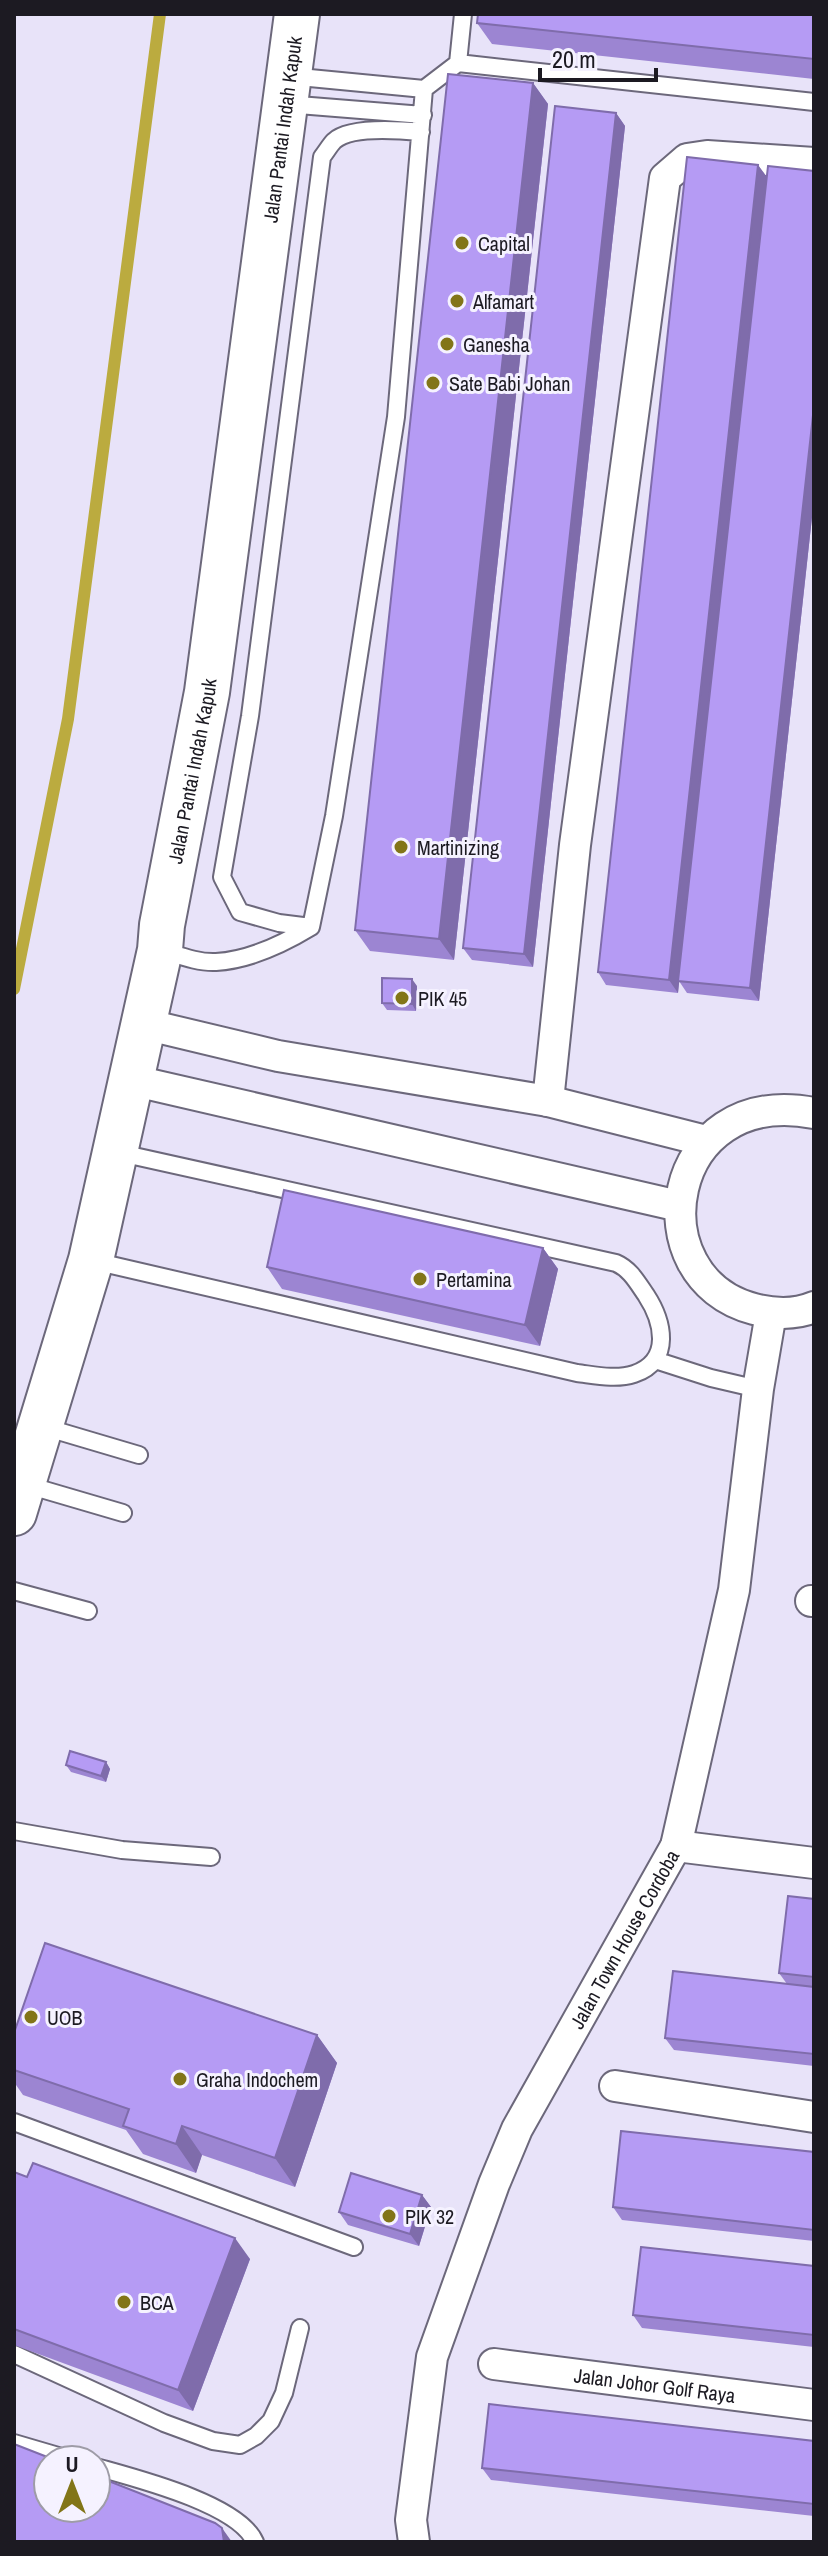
<svg xmlns="http://www.w3.org/2000/svg" width="828" height="2556" font-family="'Archivo Narrow',sans-serif">
	<style>
		.lines { fill: none; stroke-linecap: round; stroke-linejoin: round }
		.stream { stroke: #bbab3f; stroke-width: 12 }
		.lane-casing { stroke: #6c687b; stroke-width: 20 }
		.street-casing { stroke: #6c687b; stroke-width: 34 }
		.secondary-casing { stroke: #6c687b; stroke-width: 48 }
		.lane { stroke: #fff; stroke-width: 16 }
		.street { stroke: #fff; stroke-width: 30 }
		.secondary { stroke: #fff; stroke-width: 44 }
		.wall { fill: #9c85d2 }
		.shaded-wall { fill: #7f6cab }
		.building { fill: #b59bf4; stroke: #7f6cab; stroke-width: 2 }
		.poi-dot { fill: #827518; stroke: #f5f2ff; stroke-width: 3 }
		.labels { text-anchor: middle; dominant-baseline: central; stroke-width: 6; stroke-linejoin: round; paint-order: stroke }
		.street-label { font-size: 20px; fill: #1c1a22; stroke: #f5f2ff }
		.poi-label { font-size: 20px; fill: #1c1a22; stroke: #f5f2ff; text-anchor: start }
	</style>
	<rect width="100%" height="100%" fill="#e8e3f9"/>
	<g class="lines">
		<path class="stream" d="M14,989L68,719L160,14"/>
		<defs>
			<path id="lane" d="M463,14L458,63L814,102
				M289,76L424,89L458,63
				M286,104L423,115
				M311,927L279,923L240,912L222,877L250,716L322,157C326,152 330,145 334,141C350,126 400,130 421,132
				M161,950C178,955 198,963 216,962C250,960 283,944 311,927L334,816L396,417L424,89
				M94,1261L577,1373C594,1375 616,1380 634,1374C673,1361 663,1321 646,1295C637,1282 630,1269 616,1263L116,1152
				M655,1360L711,1378L758,1389
				M41,1426L139,1455
				M24,1484L123,1513
				M14,1591L88,1611
				M14,1831L122,1850L211,1857
				M14,2122L354,2247
				M14,2354L164,2423L213,2441L240,2445L256,2436L271,2421L284,2393L300,2328
				M14,2443L72,2460
				M96,2467C135,2478 239,2504 255,2542"/>
			<g id="street">
				<path d="M144,1024L278,1056L548,1101L706,1141"/>
				<path d="M131,1080L679,1206"/>
				<path d="M548,1101L575,845L665,178L687,159L707,156L814,163"/>
				<path d="M814,1113C664,1084 635,1278 754,1309C774,1314 795,1315 814,1307"/>
				<path d="M811,1601H814"/>
				<path d="M676,1846L814,1863"/>
				<path d="M615,2086L814,2117"/>
				<path id="s1" d="M494,2364L814,2405"/>
				<path id="s2" d="M414,2542L411,2520L432,2357L494,2184L517,2129L676,1846L734,1590L758,1389L771,1313"/>
			</g>
			<g id="secondary">
				<path id="s3" d="M14,1513L91,1260L160,950L162,925L207,692L297,14"/>
			</g>
		</defs>
		<use href="#lane" class="lane-casing"/>
		<use href="#street" class="street-casing"/>
		<use href="#secondary" class="secondary-casing"/>
		<use href="#lane" class="lane"/>
		<use href="#street" class="street"/>
		<use href="#secondary" class="secondary"/>
	</g>
	<path class="wall" d="M814,14V79L492,44L477,23Z
		M533,83L548,104L454,960L370,951L355,930Z
		M616,113L625,126L533,967L472,960L463,948Z
		M758,165L766,177L814,171V499L759,1001L687,993L679,981L678,993L606,985L598,972Z
		M417,986L416,1011L387,1010L382,1003Z
		M543,1248L558,1269L540,1346L282,1289L267,1267Z
		M106,1762L110,1769L106,1782L71,1772L66,1765Z
		M814,1899V2066L674,2050L665,2038L787,1984L779,1973Z
		M14,2033L317,2035L337,2063L295,2187L202,2155L196,2173L143,2154L126,2130L23,2095L14,2082Z
		M814,2152V2241L622,2220L613,2207Z
		M14,2172L250,2259L193,2411L14,2345Z
		M422,2195L431,2207L419,2246L348,2225L339,2212Z
		M814,2266V2347L642,2328L633,2315Z
		M814,2441V2516L491,2480L482,2468Z"/>
	<path class="shaded-wall" d="M533,83L548,104L454,960L439,939Z
		M616,113L625,126L533,967L524,954Z
		M758,165L767,177L678,993L669,980Z
		M814,406V499L759,1001L750,988Z
		M412,979L417,986L416,1011L412,1004Z
		M543,1248L558,1269L540,1346L525,1325Z
		M106,1762L110,1769L106,1782L101,1776Z
		M317,2035L337,2063L295,2187L275,2158Z
		M182,2126L202,2155L196,2173L176,2144Z
		M422,2195L431,2207L419,2246L410,2234Z
		M235,2238L250,2259L193,2411L178,2390Z
		M222,2528L232,2542H224Z"/>
	<path class="building" d="M478,14H814V59L477,23Z
		M448,74L533,83L439,939L355,930Z
		M555,106L616,113L524,954L463,948Z
		M687,157L758,165L669,980L598,972Z
		M768,166L814,171V406L750,988L678,981Z
		M382,978L412,979V1004L382,1003Z
		M284,1190L543,1248L525,1325L267,1267Z
		M70,1751L106,1762L101,1776L66,1765Z
		M788,1896L814,1899V1977L779,1973Z
		M45,1943L317,2035L275,2158L182,2126L176,2144L123,2126L129,2109L14,2070V2033Z
		M673,1971L814,1987V2054L665,2038Z
		M621,2131L814,2152V2230L613,2207Z
		M33,2163L235,2238L178,2390L14,2329V2172L27,2177Z
		M351,2173L422,2195L410,2234L339,2212Z
		M641,2247L814,2266V2335L633,2315Z
		M489,2404L814,2441V2504L482,2468Z
		M14,2444L55,2460H48V2508H96V2476L215,2523L222,2528L224,2542H14Z"/>
	<g class="poi-dot">
		<circle cx="462" cy="243" r="8"/>
		<circle cx="457" cy="301" r="8"/>
		<circle cx="447" cy="344" r="8"/>
		<circle cx="433" cy="383" r="8"/>
		<circle cx="401" cy="847" r="8"/>
		<circle cx="402" cy="998" r="8"/>
		<circle cx="420" cy="1279" r="8"/>
		<circle cx="31" cy="2017" r="8"/>
		<circle cx="180" cy="2079" r="8"/>
		<circle cx="389" cy="2216" r="8"/>
		<circle cx="124" cy="2302" r="8"/>
	</g>
	<g class="labels">
		<g class="street-label">
			<text stroke="none"><textPath href="#s3" startOffset="1412">Jalan Pantai Indah Kapuk</textPath></text>
			<text stroke="none"><textPath href="#s3" startOffset="764">Jalan Pantai Indah Kapuk</textPath></text>
			<text stroke="none"><textPath href="#s2" startOffset="648">Jalan Town House Cordoba</textPath></text>
			<text stroke="none"><textPath href="#s1" startOffset="162">Jalan Johor Golf Raya</textPath></text>
		</g>
		<g class="poi-label">
			<text x="478" y="243">Capital</text>
			<text x="473" y="301">Alfamart</text>
			<text x="463" y="344">Ganesha</text>
			<text x="449" y="383">Sate Babi Johan</text>
			<text x="417" y="847">Martinizing</text>
			<text x="418" y="998">PIK 45</text>
			<text x="436" y="1279">Pertamina</text>
			<text x="47" y="2017">UOB</text>
			<text x="196" y="2079">Graha Indochem</text>
			<text x="405" y="2216">PIK 32</text>
			<text x="140" y="2302">BCA</text>
		</g>
	</g>
	<rect width="828" height="2556" fill="none" stroke="#1c1a22" stroke-width="32"/>
	<g transform="translate(72 2484)"><circle r="38" fill="#f5f2ff" stroke="#9e9ca7" stroke-width="2"/>
	<path d="M0-6L14 30L0 20L-14 30Z" fill="#827518"/>
	<text y="-12" font-size="22" font-weight="bold" text-anchor="middle" fill="#1c1a22">U</text>
	</g>
	<path d="M540 68v12h116v-12" fill="none" stroke="#1c1a22" stroke-width="4"/>
	<text x="552" y="68" font-size="24" fill="#1c1a22" stroke="#f5f2ff" stroke-width="6" paint-order="stroke">20 m</text>
</svg>
